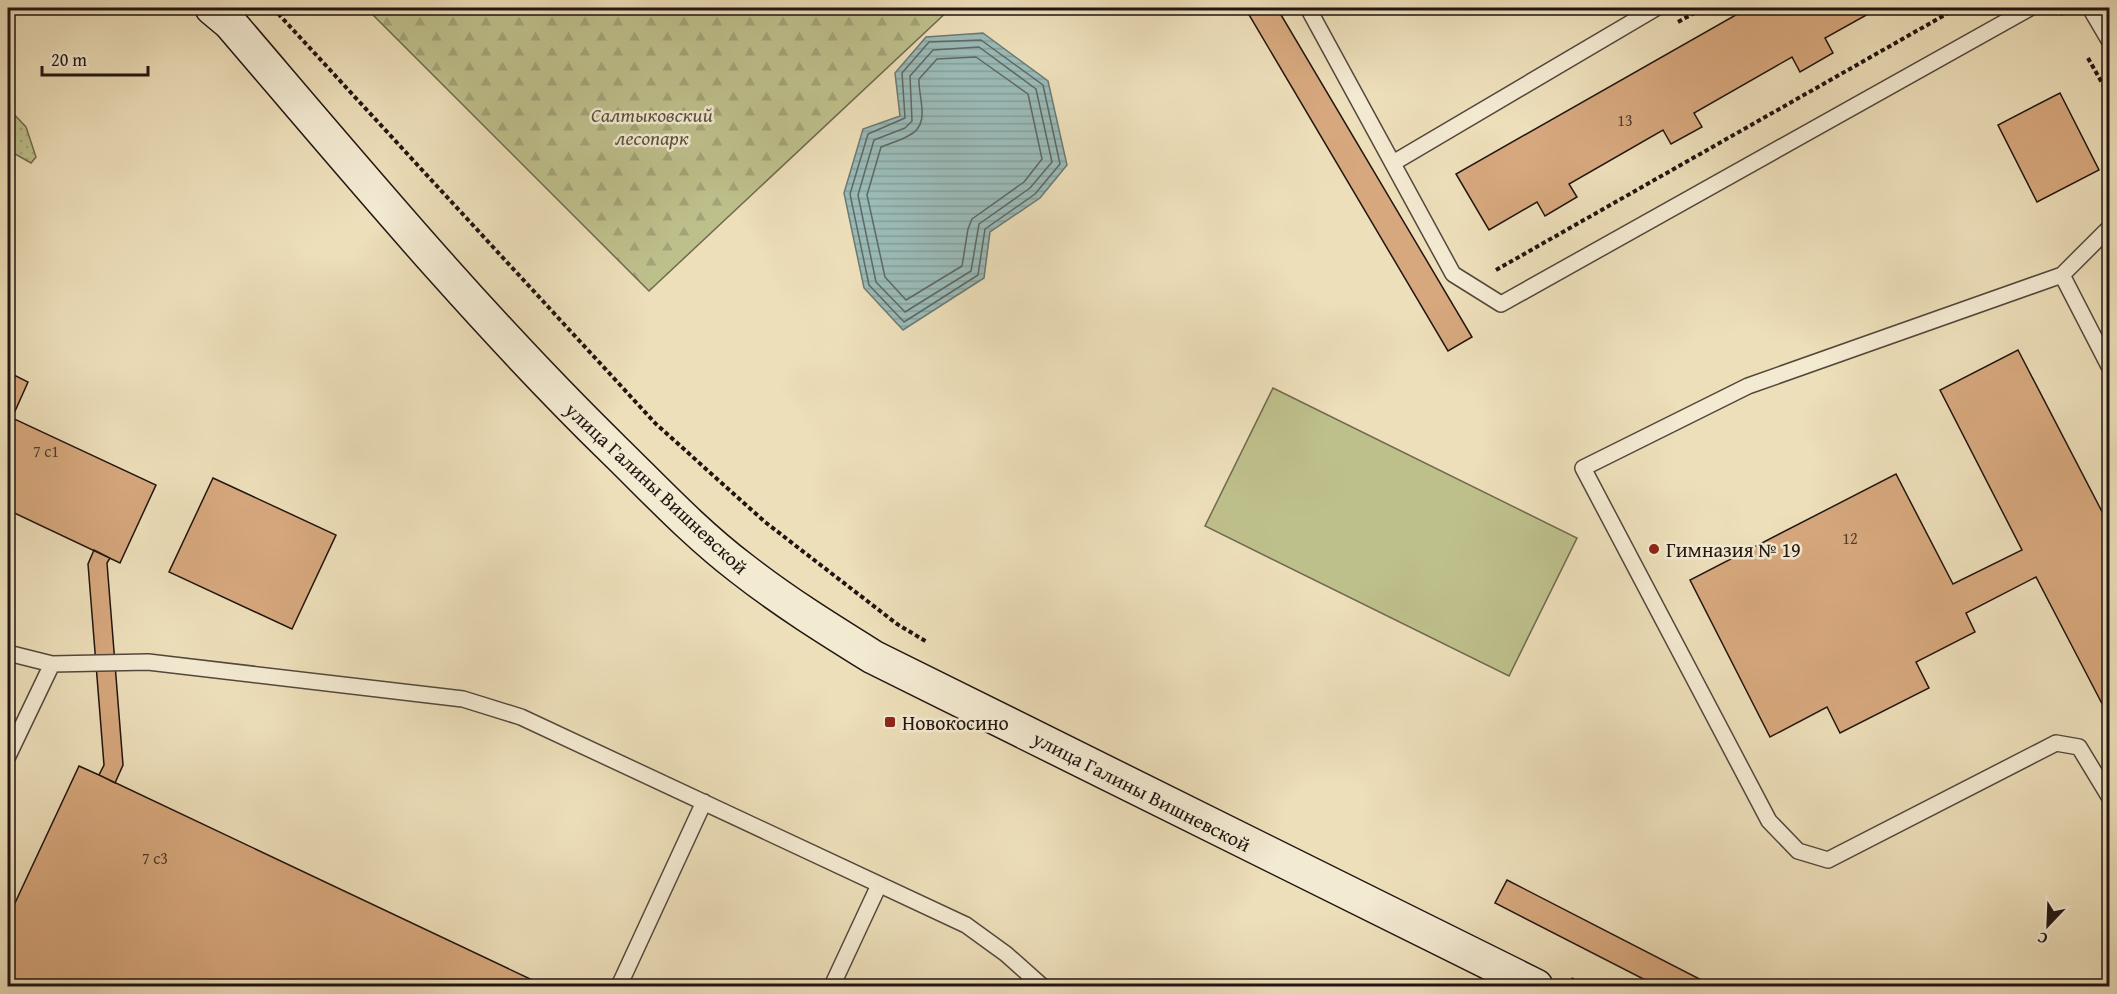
<svg xmlns="http://www.w3.org/2000/svg" width="2117" height="994" font-family="'Gentium Book Plus',serif">
	<style>
		.grass { fill: url(#grass-dots); stroke: #706a4e; stroke-width: 1.5 }
		.forest { fill: url(#forest-firs); stroke: #706a4e; stroke-width: 1.5 }
		.pitch { fill: #bec08c; stroke: #706a4e; stroke-width: 1.5 }
		.water { fill: url(#water-rules); stroke: #6a7975; stroke-width: 1.5 }
		.lines { fill: none; stroke-linecap: round; stroke-linejoin: round }
		.shore { stroke: #5e6864; stroke-width: 1.5 }
		.building { fill: #d7a87d; stroke: #211511; stroke-width: 1.5 }
		.lane-casing { stroke: #54483b; stroke-width: 18 }
		.secondary-casing { stroke: #211511; stroke-width: 36 }
		.path { stroke: #211511; stroke-width: 4; stroke-dasharray: 4.5 3; stroke-linecap: butt }
		.lane { stroke: #f3ead2; stroke-width: 15 }
		.secondary { stroke: #f3ead2; stroke-width: 33 }
		.poi-dot { fill: #8f2418; stroke: #f3ead2; stroke-width: 2 }
		.labels { text-anchor: middle; dominant-baseline: central; stroke-width: 5; stroke-linejoin: round; paint-order: stroke }
		.number-label { font-size: 16px; fill: #4e3a2c }
		.park-label { font-size: 20px; font-style: italic; fill: #58513c; stroke: #f3ead2 }
		.street-label { font-size: 20px; fill: #211511; stroke: #f3ead2 }
		.poi-label { font-size: 20px; fill: #211511; stroke: #f3ead2; text-anchor: start }
	</style>
	<defs>
		<pattern id="grass-dots" width="8" height="8" patternUnits="userSpaceOnUse" patternTransform="scale(1.5)"><rect width="8" height="8" fill="#bec08c"/><path d="M2 2h.1M6 6h.1" fill="none" stroke="#a3a478" stroke-width="1.8" stroke-linecap="round"/></pattern>
		<pattern id="forest-firs" width="22" height="20" patternUnits="userSpaceOnUse" patternTransform="scale(1.5)"><rect width="22" height="20" fill="#bec08c"/><path d="M5 1l3.5 6h-7zM16 11l3.5 6h-7z" fill="#a3a478"/></pattern>
		<pattern id="water-rules" width="6" height="5" patternUnits="userSpaceOnUse" patternTransform="scale(1.5)"><rect width="6" height="5" fill="#9bbbb8"/><path d="M0 2.5h6" fill="none" stroke="#85a09d"/></pattern>
	</defs>
	<rect width="100%" height="100%" fill="#eddfba"/>
	<filter id="stains"><feTurbulence type="fractalNoise" baseFrequency=".00333" numOctaves="4"/><feColorMatrix values="0 0 0 0 .2 0 0 0 0 .09 0 0 0 0 .02 0 0 0 .5 -.17"/></filter>
	<radialGradient id="worn" r=".72"><stop offset=".6" stop-color="#630" stop-opacity="0"/><stop offset="1" stop-color="#630" stop-opacity=".3"/></radialGradient>
	<path class="grass" d="M8,108L26,127L36,157L31,163L8,150Z"/>
	<path class="forest" d="M366,8H951L649,291Z"/>
	<path class="pitch" d="M1273,388L1577,538L1509,676L1205,526Z"/>
	<path class="water" d="M983,33L1048,81L1067,165L1040,198L990,232L984,278L903,330L864,288L844,193L863,129L900,116L895,73L926,37Z"/>
	<g class="lines">
		<path class="shore" d="M981,40L1043,85L1060,164L1035,194L985,229L978,275L904,322L869,285L850,194L868,134L905,118L902,73L929,42Z
			M979,47L1036,89L1052,162L1030,188L979,224L971,271L905,312L876,282L858,195L874,140L905,128L912,121L910,76L933,50Z
			M976,57L1028,94L1042,159L1024,182L972,219L968,229L962,266L906,300L885,277L867,195L881,147C890,143 900,141 908,136C932,125 918,98 919,79L937,59Z"/>
	</g>
	<path class="building" d="M1245,8H1277L1472,337L1448,351Z
		M1748,8H1879L1825,38L1833,53L1800,72L1792,57L1694,113L1702,127L1671,144L1663,130L1569,184L1577,197L1545,216L1537,202L1489,230L1456,174Z
		M2060,93L2099,170L2037,202L1998,125Z
		M2018,350L2110,527V719L2036,577L1966,613L1975,632L1916,662L1929,688L1840,733L1827,707L1770,737L1690,580L1896,474L1953,584L2022,550L1940,390Z
		M8,372L28,382L12,418L156,485L120,563L8,510Z
		M213,478L336,535L292,629L169,572Z
		M94,550L110,558L107,563L123,765L115,783L99,775L104,765L88,564Z
		M79,766L99,775L545,986H8V918Z
		M1507,880L1713,986H1657L1495,903Z"/>
	<g class="lines">
		<defs>
			<path id="lane" d="M1308,8L1453,274L1501,304L2030,8
				M2090,8L2110,42
				M1393,163L1656,8
				M2110,227L2062,275L1748,386L1583,468L1769,821L1798,851L1828,860L2056,743L2079,747L2110,798
				M2062,275L2110,368
				M8,653L52,664L148,662L463,699L521,717L966,925L1006,954L1042,986
				M8,756L52,664
				M619,986L704,802
				M832,986L879,885"/>
			<path id="secondary" d="M212,8L230,23C355,169 477,316 614,450C655,490 695,533 741,568C783,601 828,629 873,657L1536,986"/>
		</defs>
		<use href="#lane" class="lane-casing"/>
		<use href="#secondary" class="secondary-casing"/>
		<path class="path" d="M273,8L656,424L765,522L897,624L927,642
			M2059,8L2063,15
			M1678,22L1703,8
			M2088,58L2110,97
			M1496,270L1957,8
			M1571,979L1584,986"/>
		<use href="#lane" class="lane"/>
		<use href="#secondary" class="secondary"/>
	</g>
	<g class="poi-dot">
		<circle cx="1654" cy="549" r="6"/>
		<rect x="884" y="716" width="12" height="12" rx="3"/>
	</g>
	<g class="labels">
		<g class="number-label">
			<text x="1625" y="120">13</text>
			<text x="46" y="451">7 с1</text>
			<text x="1850" y="538">12</text>
			<text x="155" y="858">7 с3</text>
		</g>
		<g class="park-label">
			<text x="652" y="114">Салтыковский<tspan x="652" dy="23">лесопарк</tspan></text>
		</g>
		<g class="street-label">
			<text transform="translate(657 488) rotate(43)">улица Галины Вишневской</text>
			<text transform="translate(1142 791) rotate(27)">улица Галины Вишневской</text>
		</g>
		<g class="poi-label">
			<text x="1666" y="549">Гимназия № 19</text>
			<text x="902" y="722">Новокосино</text>
		</g>
	</g>
	<rect width="2117" height="994" fill="none" stroke="#eddfba" stroke-width="30"/>
	<rect x="9" y="9" width="2099" height="976" fill="none" stroke="#211511" stroke-width="3"/>
	<rect x="15" y="15" width="2087" height="964" fill="none" stroke="#211511" stroke-width="1.5"/>
	<g transform="translate(2048 925) rotate(203)" stroke="#f3ead2" stroke-width="4.5" paint-order="stroke">
	<path d="M0-4.5L10 22L0 15L-10 22Z" fill="#211511"/>
	<text y="-9" font-size="16" font-weight="bold" text-anchor="middle" fill="#211511">С</text>
	</g>
	<path d="M42 66v9h106v-9" fill="none" stroke="#211511" stroke-width="3"/>
	<text x="51" y="66" font-size="18" fill="#211511" stroke="#f3ead2" stroke-width="4.5" paint-order="stroke">20 m</text>
	<rect width="100%" height="100%" filter="url(#stains)"/>
	<rect width="100%" height="100%" fill="url(#worn)"/>
</svg>
